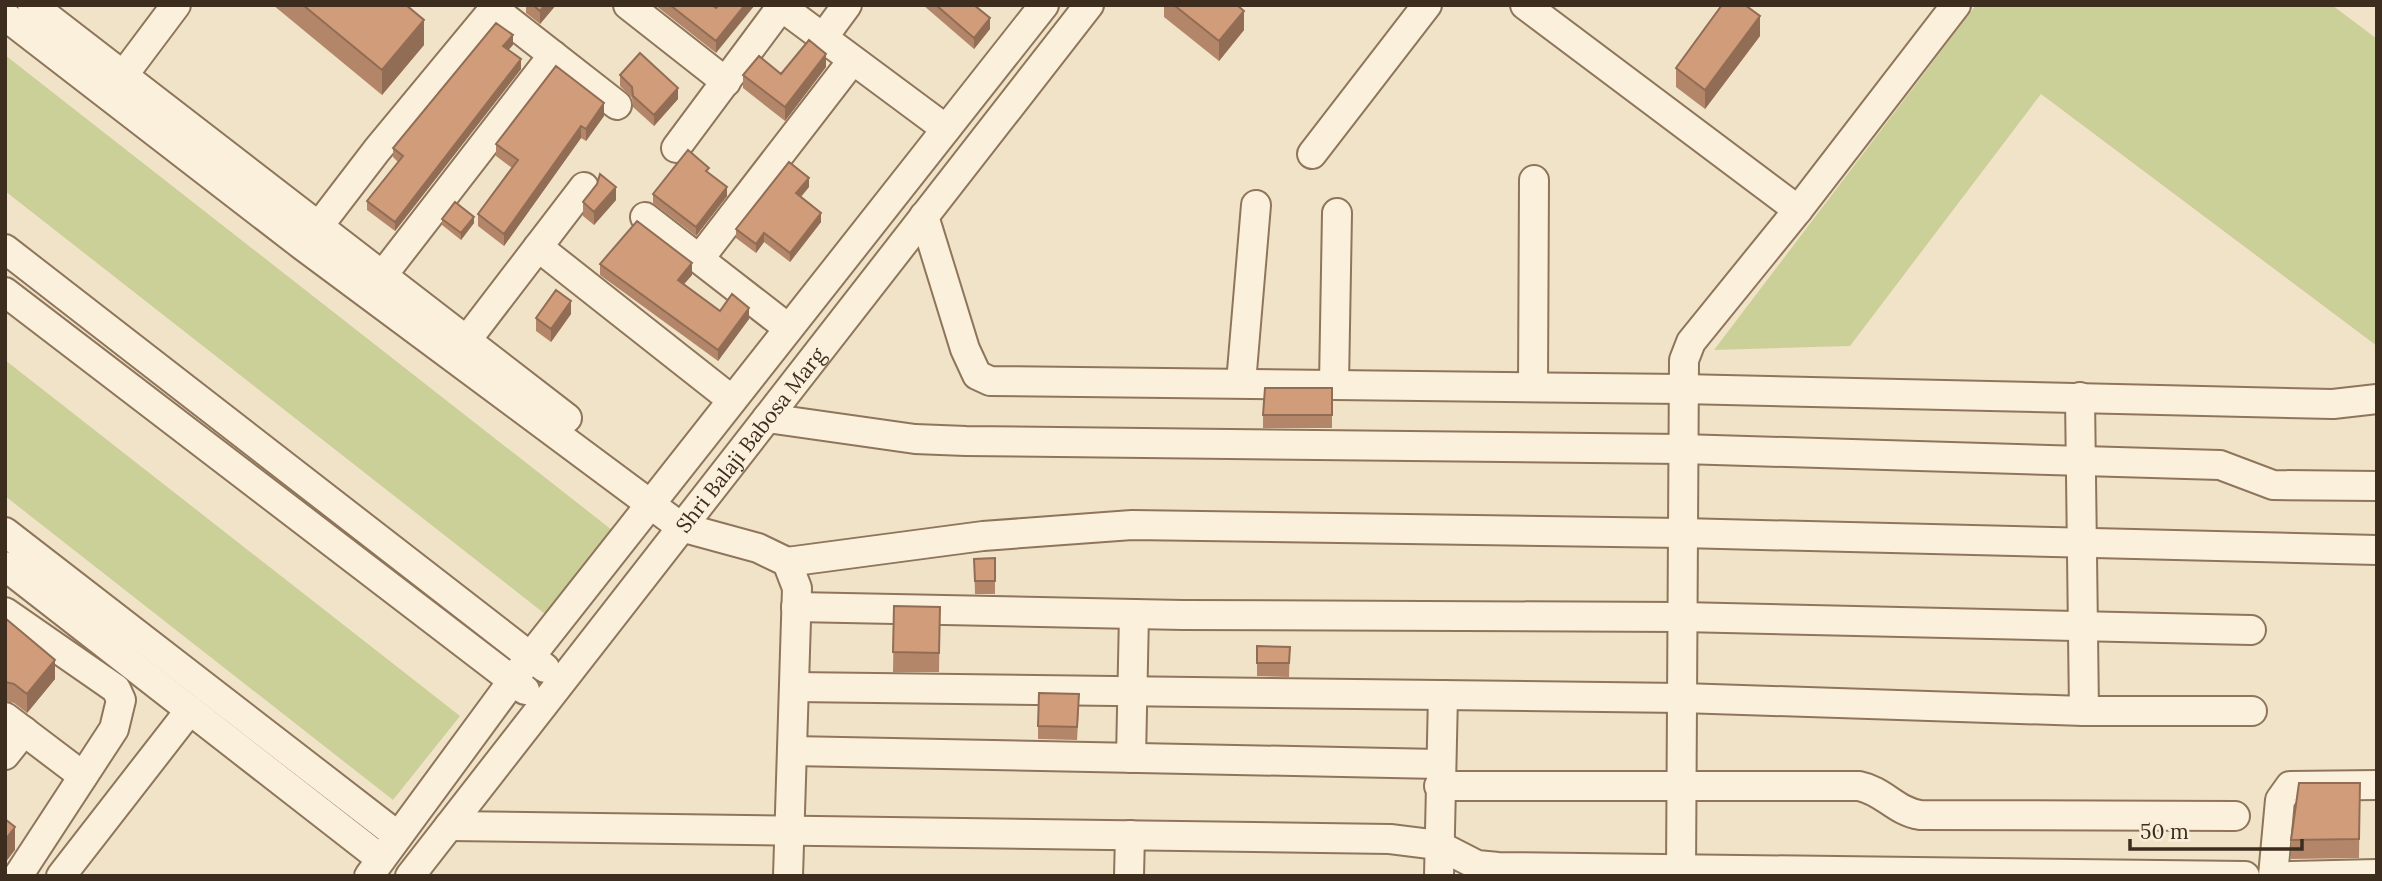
<svg xmlns="http://www.w3.org/2000/svg" width="2382" height="881" font-family="Lora,serif">
	<style>
		.green { fill: #cbd099 }
		.lines { fill: none; stroke-linecap: round; stroke-linejoin: round }
		.minor-casing { stroke: #8e755b; stroke-width: 32 }
		.minor { stroke: #fbf0db; stroke-width: 28 }
		.wall { fill: #b48669 }
		.shaded-wall { fill: #926d55 }
		.building { fill: #d19c7a; stroke: #926d55; stroke-width: 2 }
		.labels { text-anchor: middle; dominant-baseline: central; stroke-width: 6; stroke-linejoin: round; paint-order: stroke }
		.street-label { font-size: 21px; fill: #3d2d1f; stroke: #f8edd7 }
	</style>
	<rect width="100%" height="100%" fill="#f1e3c7"/>
	<path class="green" d="M1976,5H2332L2377,39V346L2041,94L1850,346L1714,350Z
		M5,55L612,530L545,614L5,191Z
		M5,360L460,716L393,800L5,496Z"/>
	<g class="lines">
		<defs>
			<g id="minor">
				<path d="M32,5L567,418"/>
				<path d="M628,5L726,82"/>
				<path d="M779,5L946,129"/>
				<path d="M1525,5L1798,210"/>
				<path d="M494,9L617,105"/>
				<path d="M5,16L303,246L681,527L758,548L787,562L797,588L788,876"/>
				<path d="M822,39L847,5"/>
				<path d="M113,89L176,5"/>
				<path d="M676,148L781,7"/>
				<path d="M1312,154L1427,5"/>
				<path d="M924,216L965,349L977,375L990,381L1682,389L2333,404L2377,399"/>
				<path d="M645,217L788,328"/>
				<path d="M318,227L377,150L497,5"/>
				<path d="M538,247L732,400"/>
				<path d="M5,249L545,668"/>
				<path d="M700,258L852,61"/>
				<path d="M382,276L553,55"/>
				<path d="M5,292L525,690"/>
				<path d="M466,341L584,187"/>
				<path d="M1241,383L1256,205"/>
				<path d="M1334,384L1337,213"/>
				<path d="M1533,386L1534,180"/>
				<path d="M2080,397L2084,711"/>
				<path d="M767,418L915,439L966,441L1682,449L2220,465L2273,485L2377,486"/>
				<path d="M5,532L398,836"/>
				<path d="M787,562L983,536L1132,525L1682,533L2377,550"/>
				<path d="M5,566L381,859"/>
				<path d="M796,607L1183,615L1682,617L2251,630"/>
				<path d="M5,612L116,689L121,700L114,729L18,876"/>
				<path d="M794,687L1682,698L2084,711H2252"/>
				<path d="M5,717L83,776"/>
				<path d="M792,751L1439,764"/>
				<path d="M5,755L24,731"/>
				<path d="M1131,758L1134,614"/>
				<path d="M1439,786H1859C1884,791 1895,811 1920,815L2235,816"/>
				<path d="M449,826L1390,839L1438,845L1477,865L1498,867L2245,876"/>
				<path d="M61,876L190,710"/>
				<path d="M369,876L530,657L1044,5"/>
				<path id="s1" d="M410,876L1089,5"/>
				<path d="M1129,876L1130,835"/>
				<path d="M1439,876L1443,695"/>
				<path d="M1681,876L1684,360L1691,342L1798,210L1956,5"/>
				<path d="M2273,876L2280,800L2290,786L2377,785"/>
				<path d="M2291,876L2377,874"/>
			</g>
		</defs>
		<use href="#minor" class="minor-casing"/>
		<use href="#minor" class="minor"/>
	</g>
	<path class="wall" d="M273,5H406L424,45L382,95Z
		M526,5H556L540,24L526,13Z
		M655,5H712L716,8V53Z
		M923,5H974L990,29L974,49Z
		M1164,5H1237L1244,30L1219,61L1164,17Z
		M1760,36L1705,109L1676,87V68Z
		M513,45L508,50L521,69L395,231L367,210V201L398,162L393,157V148Z
		M826,67L785,121L743,88V75L781,74Z
		M620,75L678,99L654,126L633,107L632,98L620,86Z
		M604,116L586,141L581,138L504,246L478,226V214L512,168L496,156V144Z
		M709,173L727,196L696,236L653,203V194Z
		M597,184L616,200L594,225L583,216V202Z
		M809,187L801,197L821,222L790,262L764,242L756,253L736,238V229Z
		M442,219L474,223L461,240L442,225Z
		M600,264L692,275L684,284L720,311L749,319L718,361L600,275Z
		M571,314L551,342L536,331V318Z
		M1332,388V428H1263V415Z
		M995,558V594H975L974,559Z
		M894,606L940,607L939,672H893Z
		M5,618L55,679L27,713L14,703L6,701Z
		M1290,647L1289,677L1257,676V663Z
		M1079,707L1077,740L1038,739V726Z
		M2360,783L2359,858L2291,859V840Z"/>
	<path class="shaded-wall" d="M545,5H556L540,24V11Z
		M745,5H755L716,53V41Z
		M1244,11V30L1219,61V41Z
		M1760,16V36L1705,109V90Z
		M990,18V29L974,49V38Z
		M424,20V45L382,95V70Z
		M513,35V45L503,56V46Z
		M826,54V67L785,121V107Z
		M521,59V69L395,231V222Z
		M678,88V99L654,126V115Z
		M604,103V116L586,141V129Z
		M581,126V138L504,246V234Z
		M809,178V187L796,202V193Z
		M616,187V200L594,225V212Z
		M727,187V196L696,236V227Z
		M821,213V222L790,262V253Z
		M474,217V223L461,240V233Z
		M764,233V242L756,253V244Z
		M692,263V275L678,291V280Z
		M571,301V314L551,342V329Z
		M749,308V319L718,361V350Z
		M55,660V679L27,713V694Z
		M6,681V701H5V682Z
		M15,827V850L5,863V840Z"/>
	<path class="building" d="M303,5H406L424,20L382,70Z
		M533,5H545L540,11Z
		M670,5H712L716,8L719,5H745L716,41Z
		M936,5H974L990,18L974,38Z
		M1174,5H1237L1244,11L1219,41Z
		M1722,5H1745L1760,16L1705,90L1676,68Z
		M496,23L513,35L503,46L521,59L395,222L367,201L403,156L393,148Z
		M809,40L826,54L785,107L743,75L759,56L781,74Z
		M640,53L678,88L654,115L633,96L632,87L620,75Z
		M556,66L604,103L586,129L581,126L504,234L478,214L518,160L496,144Z
		M688,150L709,168L706,171L727,187L696,227L653,194Z
		M789,162L809,178L796,193L821,213L790,253L764,233L756,244L736,229Z
		M600,174L616,187L594,212L583,202L597,184Z
		M455,202L474,217L461,233L442,219Z
		M637,221L692,263L678,280L720,311L732,294L749,308L718,350L600,264Z
		M556,290L571,301L551,329L536,318Z
		M1265,388H1332V415H1263Z
		M995,558V581H975L974,559Z
		M894,606L940,607L939,653L893,652Z
		M5,618L55,660L27,694L14,684L5,682Z
		M1257,646L1290,647L1289,663H1257Z
		M1039,693L1079,694L1077,727L1038,726Z
		M2299,783H2360L2359,839L2291,840Z
		M5,819L15,827L5,840Z"/>
	<g class="labels">
		<g class="street-label">
			<text stroke="none"><textPath href="#s1" startOffset="553">Shri Balaji Babosa Marg</textPath></text>
		</g>
	</g>
	<rect width="2382" height="881" fill="none" stroke="#3d2d1f" stroke-width="14"/>
	<path d="M2130 839v10h172v-10" fill="none" stroke="#3d2d1f" stroke-width="3.5"/>
	<text x="2140" y="839" font-size="21" fill="#3d2d1f" stroke="#f8edd7" stroke-width="5" paint-order="stroke">50 m</text>
</svg>
